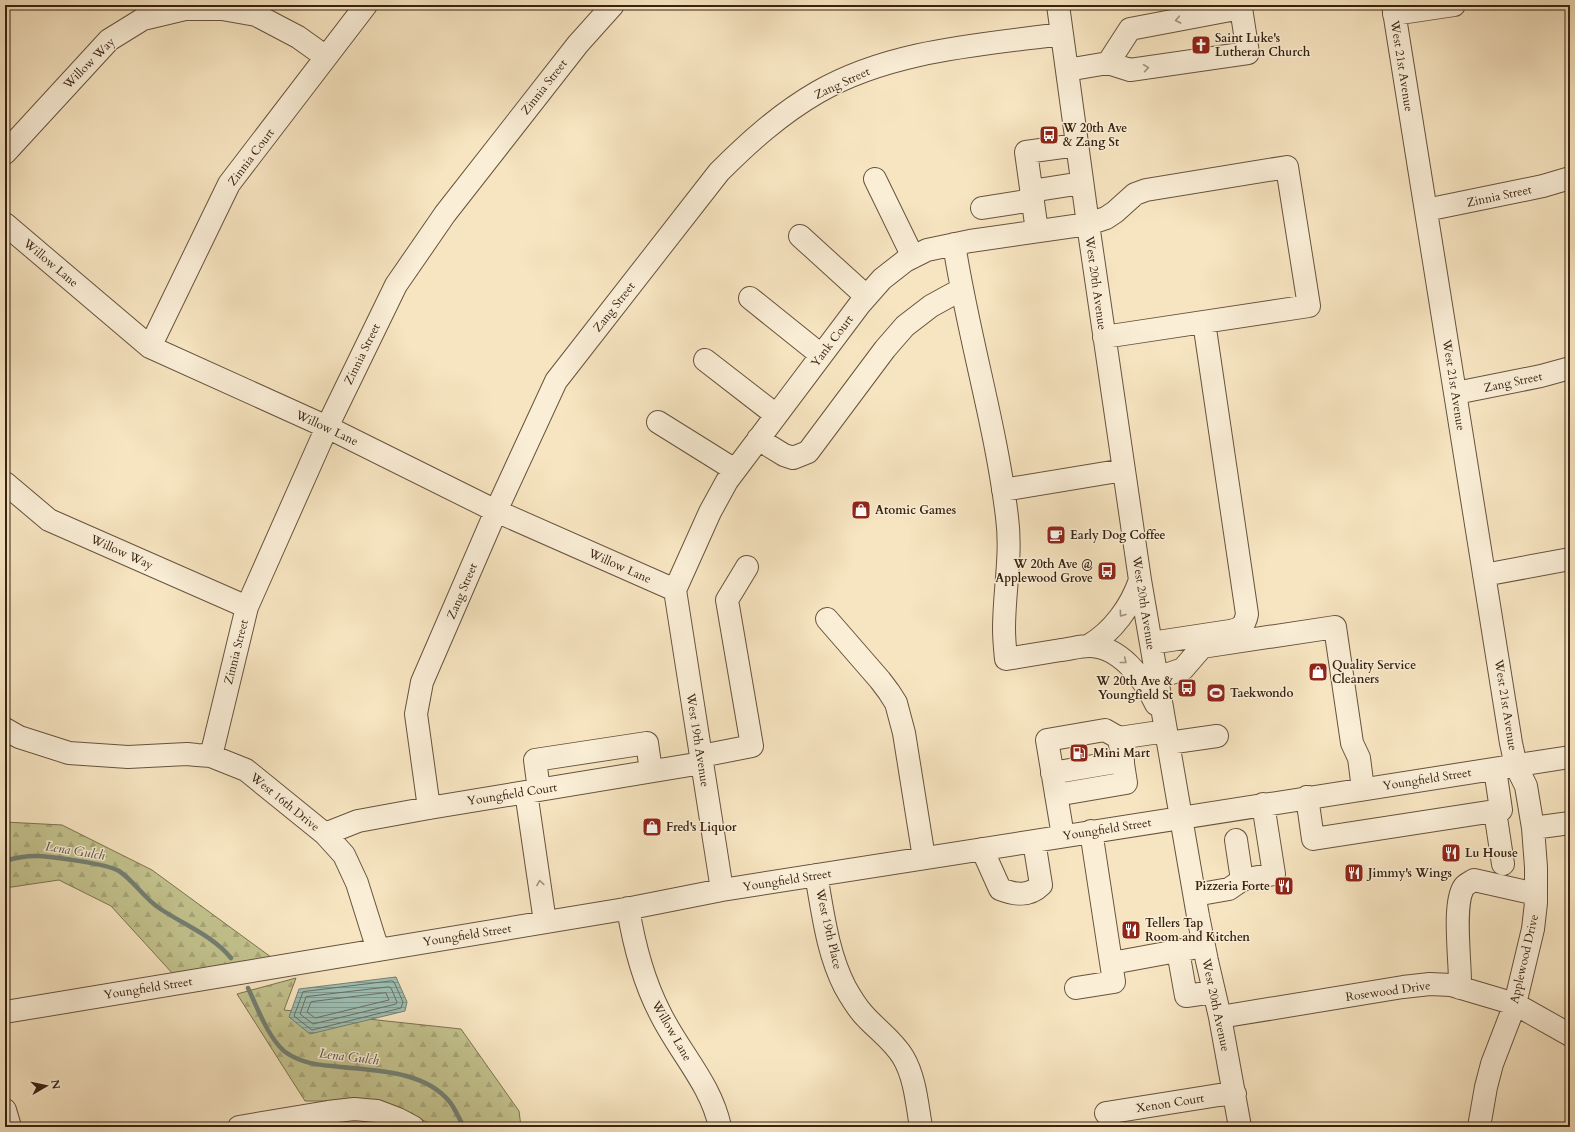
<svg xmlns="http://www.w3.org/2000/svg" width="1575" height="1132" font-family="Cardo,serif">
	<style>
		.forest { fill: url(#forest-firs); stroke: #7d7250 }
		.water { fill: url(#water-rules); stroke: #748073 }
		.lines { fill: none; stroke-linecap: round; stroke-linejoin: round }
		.shore { stroke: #6a7062; stroke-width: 1 }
		.stream { stroke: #748073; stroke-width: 4.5 }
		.minor-casing { stroke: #67533d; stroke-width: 24 }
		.minor { stroke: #faeed7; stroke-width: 22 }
		.oneway { stroke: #a2927e }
		.labels { text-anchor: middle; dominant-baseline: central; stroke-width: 3; stroke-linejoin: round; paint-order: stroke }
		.poi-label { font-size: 12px; font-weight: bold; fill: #372211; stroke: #faeed7; text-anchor: start }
		.street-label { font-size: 12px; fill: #372211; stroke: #faeed7 }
		.water-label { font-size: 13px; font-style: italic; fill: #565142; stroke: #faeed7 }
	</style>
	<defs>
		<pattern id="forest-firs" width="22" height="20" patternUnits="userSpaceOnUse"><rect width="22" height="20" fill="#c3c38e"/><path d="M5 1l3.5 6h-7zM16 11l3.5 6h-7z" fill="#a8a779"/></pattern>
		<pattern id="water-rules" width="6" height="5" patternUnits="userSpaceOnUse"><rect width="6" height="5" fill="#9dbfb4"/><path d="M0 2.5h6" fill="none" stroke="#819b91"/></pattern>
	</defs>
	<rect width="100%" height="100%" fill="#f7e5c1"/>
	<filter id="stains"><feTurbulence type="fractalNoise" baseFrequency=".005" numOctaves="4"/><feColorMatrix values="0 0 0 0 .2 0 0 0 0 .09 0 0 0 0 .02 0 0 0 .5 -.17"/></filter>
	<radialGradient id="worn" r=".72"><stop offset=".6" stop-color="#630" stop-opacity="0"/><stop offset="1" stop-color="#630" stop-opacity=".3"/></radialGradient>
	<path class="forest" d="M5,822L62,825L152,870L275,960L173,974L111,906L59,880L5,888Z
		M296,978L284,1010L461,1029L519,1111L521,1127H432L429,1123L382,1101H305L237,994Z"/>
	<path class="water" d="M396,977L407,1002L405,1011L310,1034L289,1017L299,989Z"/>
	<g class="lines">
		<path class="shore" d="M392,981L394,982L403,1002L401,1008L312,1030L294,1016L303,992Z
			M389,987L391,988L397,1002L396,1004L313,1024L300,1014L306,997Z
			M386,993L389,1000L315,1018L307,1012L311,1002Z"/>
		<path class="stream" d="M5,861C15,858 24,856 35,856C49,856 108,864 119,871C134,881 144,898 159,908C184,925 212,935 231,958
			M248,988C257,1007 268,1037 284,1051C298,1062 315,1065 332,1066C371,1071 422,1069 449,1101C455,1108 459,1119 464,1127"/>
		<defs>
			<path id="minor" d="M1058,5L1088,224L1140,580L1198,916L1207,961L1220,1017L1240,1127
				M1393,5L1511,743L1516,766L1526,786L1533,828L1536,867V903L1533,929L1515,1004L1492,1064L1486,1087L1479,1127
				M1394,14L1454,5
				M1067,70L1108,63L1130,70L1248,53L1241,8L1130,29L1108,63
				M5,153L109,40L143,19L185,9H222L256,15L298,37L326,57
				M875,179L913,257
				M1031,191L1082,183
				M982,208L1033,200
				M1426,210L1543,186L1570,178
				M5,224L150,347L327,427L496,511L675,590
				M1037,231L1026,152L1077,145
				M800,236L866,296
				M954,244C968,335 996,425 1007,517C1012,555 1004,591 1004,629C1004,639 1005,649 1006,659C1025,656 1043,653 1061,650C1070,649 1080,646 1089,646C1120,646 1144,679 1156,704
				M750,298L821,355
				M150,347L229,184L366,5
				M705,360L776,415
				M1456,393L1541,376L1570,368
				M658,422L735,470
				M758,439L784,455L793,458L808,452L885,349L905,326L931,306L962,289
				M5,483L49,520L247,607
				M1003,490L1124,470
				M1484,575L1570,559
				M675,590L710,512L727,481L860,304L882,279L905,261L927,250L970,241L1088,224L1106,218L1115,212L1135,194L1146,190L1287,167L1309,306L1104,337
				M675,590L722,890
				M827,619L880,680L889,692L896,703L904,733L924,858
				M1151,643L1230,631C1241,629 1245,625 1247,614L1204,322
				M1088,646C1113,632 1131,606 1140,580
				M1157,678L1183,669L1202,647L1335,627L1352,743L1359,758L1363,789
				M5,729L19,737L69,753L128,757L187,754L197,755L211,756L246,770L325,834L344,855L357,883L378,950
				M1168,743L1217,736
				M211,756L247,607L327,427L396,285L445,214L578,44L613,5
				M701,756L752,746L727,600L747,567
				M1052,773L1123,761
				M539,790L535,760L647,743L651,771
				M526,792L545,922
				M1056,795L1126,783L1119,738L1166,731
				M1307,797L1313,839L1501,810L1495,769
				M429,808L416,714L422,682L496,511L556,381L719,172C749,142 780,114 818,92C891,50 980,45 1062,34
				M1495,811L1503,864
				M1533,828L1570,823
				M325,834L358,821L429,808L702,763
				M1063,836L1047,740L1105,730L1119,738
				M1236,840L1242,880L1274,874L1263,804
				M982,849L1000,889C1015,895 1029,897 1041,885L1034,841
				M816,875C823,912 827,952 845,987C850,996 856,1006 863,1014C876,1029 893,1040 903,1057C915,1077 917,1104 921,1127
				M1195,895L1229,889L1242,880
				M628,908C634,945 643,980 660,1013C679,1052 711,1084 720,1127
				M1178,951L1186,996L1214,992
				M1112,963L1204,946
				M1076,988L1114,982L1091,831
				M1460,988C1461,965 1452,904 1464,887C1466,884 1471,882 1474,880L1536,894
				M5,1012L631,908L722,890L1570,757
				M1220,1017L1403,987L1430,984L1451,985L1515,1004L1570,1035
				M5,1110L10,1127
				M1106,1113L1219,1095L1235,1094
				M239,1127L328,1112L354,1109L377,1111L398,1119L413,1127"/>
		</defs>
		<use href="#minor" class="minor-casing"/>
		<use href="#minor" class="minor"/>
	</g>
	<defs><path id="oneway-chevron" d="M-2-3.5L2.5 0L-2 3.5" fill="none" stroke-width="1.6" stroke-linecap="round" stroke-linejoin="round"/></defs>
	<g class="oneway">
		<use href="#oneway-chevron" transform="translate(1178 20) rotate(169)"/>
		<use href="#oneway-chevron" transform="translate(1146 68) rotate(-8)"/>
		<use href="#oneway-chevron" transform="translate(1122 614) rotate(126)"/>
		<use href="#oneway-chevron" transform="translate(1124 661) rotate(39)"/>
		<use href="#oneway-chevron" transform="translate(540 883) rotate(-99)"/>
	</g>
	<defs>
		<symbol id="church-square" viewBox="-11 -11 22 22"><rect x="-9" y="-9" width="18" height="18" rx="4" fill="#8f2418" stroke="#faeed7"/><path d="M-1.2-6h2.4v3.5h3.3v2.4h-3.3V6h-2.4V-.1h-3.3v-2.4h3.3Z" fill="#fff"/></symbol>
		<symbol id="bus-square" viewBox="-11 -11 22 22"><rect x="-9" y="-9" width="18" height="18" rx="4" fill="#8f2418" stroke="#faeed7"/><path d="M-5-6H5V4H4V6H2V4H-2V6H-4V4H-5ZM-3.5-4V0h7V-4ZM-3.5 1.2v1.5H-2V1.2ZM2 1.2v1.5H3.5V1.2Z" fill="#fff"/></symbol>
		<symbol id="shop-square" viewBox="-11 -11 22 22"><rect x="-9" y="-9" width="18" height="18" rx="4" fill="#8f2418" stroke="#faeed7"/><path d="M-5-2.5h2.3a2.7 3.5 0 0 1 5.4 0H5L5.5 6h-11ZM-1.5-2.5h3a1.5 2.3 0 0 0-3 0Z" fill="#fff"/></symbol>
		<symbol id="cafe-square" viewBox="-11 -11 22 22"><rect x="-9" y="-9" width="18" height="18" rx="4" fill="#8f2418" stroke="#faeed7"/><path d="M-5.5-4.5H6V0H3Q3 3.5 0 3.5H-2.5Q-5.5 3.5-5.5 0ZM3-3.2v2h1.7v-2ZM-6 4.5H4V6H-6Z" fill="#fff"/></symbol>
		<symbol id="stadium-square" viewBox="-11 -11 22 22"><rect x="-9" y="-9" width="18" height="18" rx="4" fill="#8f2418" stroke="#faeed7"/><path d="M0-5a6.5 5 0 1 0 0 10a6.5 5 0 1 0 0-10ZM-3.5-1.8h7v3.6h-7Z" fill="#fff"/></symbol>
		<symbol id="fuel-square" viewBox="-11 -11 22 22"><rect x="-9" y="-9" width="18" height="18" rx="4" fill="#8f2418" stroke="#faeed7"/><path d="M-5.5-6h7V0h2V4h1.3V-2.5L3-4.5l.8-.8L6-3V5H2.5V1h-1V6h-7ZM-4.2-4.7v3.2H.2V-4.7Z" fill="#fff"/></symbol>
		<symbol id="restaurant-square" viewBox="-11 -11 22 22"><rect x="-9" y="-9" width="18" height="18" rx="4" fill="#8f2418" stroke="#faeed7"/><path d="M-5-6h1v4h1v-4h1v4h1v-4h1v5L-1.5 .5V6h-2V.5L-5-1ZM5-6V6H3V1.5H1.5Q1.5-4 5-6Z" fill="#fff"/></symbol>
	</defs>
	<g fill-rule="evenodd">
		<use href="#church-square" x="1190" y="34" width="22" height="22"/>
		<use href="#bus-square" x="1038" y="124" width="22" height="22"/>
		<use href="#shop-square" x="850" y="499" width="22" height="22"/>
		<use href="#cafe-square" x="1045" y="524" width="22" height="22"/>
		<use href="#bus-square" x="1096" y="560" width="22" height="22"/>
		<use href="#shop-square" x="1307" y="661" width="22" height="22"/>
		<use href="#bus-square" x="1176" y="677" width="22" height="22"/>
		<use href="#stadium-square" x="1205" y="682" width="22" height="22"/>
		<use href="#fuel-square" x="1068" y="742" width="22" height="22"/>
		<use href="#shop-square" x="641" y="816" width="22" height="22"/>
		<use href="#restaurant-square" x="1440" y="842" width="22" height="22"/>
		<use href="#restaurant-square" x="1343" y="862" width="22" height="22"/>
		<use href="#restaurant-square" x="1273" y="875" width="22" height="22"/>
		<use href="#restaurant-square" x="1120" y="919" width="22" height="22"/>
	</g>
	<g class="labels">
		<g class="poi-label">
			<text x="1215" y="38">Saint Luke's<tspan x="1215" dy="14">Lutheran Church</tspan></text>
			<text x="1063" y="128">W 20th Ave<tspan x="1063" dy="14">&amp; Zang St</tspan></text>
			<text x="875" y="510">Atomic Games</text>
			<text x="1070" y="535">Early Dog Coffee</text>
			<text x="1093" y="564" text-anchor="end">W 20th Ave @<tspan x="1093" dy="14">Applewood Grove</tspan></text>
			<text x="1332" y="665">Quality Service<tspan x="1332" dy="14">Cleaners</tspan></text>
			<text x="1173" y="681" text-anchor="end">W 20th Ave &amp;<tspan x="1173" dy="14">Youngfield St</tspan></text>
			<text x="1230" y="693">Taekwondo</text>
			<text x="1093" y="753">Mini Mart</text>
			<text x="666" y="827">Fred's Liquor</text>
			<text x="1465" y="853">Lu House</text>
			<text x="1368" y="873">Jimmy's Wings</text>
			<text x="1270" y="886" text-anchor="end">Pizzeria Forte</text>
			<text x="1145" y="923">Tellers Tap<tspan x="1145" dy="14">Room and Kitchen</tspan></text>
		</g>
		<g class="street-label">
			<text transform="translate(89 63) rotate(-45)">Willow Way</text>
			<text transform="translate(1402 66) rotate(81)">West 21st Avenue</text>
			<text transform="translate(842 83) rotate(-25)">Zang Street</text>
			<text transform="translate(544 87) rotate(-52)">Zinnia Street</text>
			<text transform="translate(251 157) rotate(-53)">Zinnia Court</text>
			<text transform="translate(1499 196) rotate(-12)">Zinnia Street</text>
			<text transform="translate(51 263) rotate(40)">Willow Lane</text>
			<text transform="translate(1096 283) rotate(82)">West 20th Avenue</text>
			<text transform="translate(614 307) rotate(-52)">Zang Street</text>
			<text transform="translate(832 341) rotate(-53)">Yank Court</text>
			<text transform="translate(362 354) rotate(-64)">Zinnia Street</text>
			<text transform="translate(1513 382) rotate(-12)">Zang Street</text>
			<text transform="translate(1454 385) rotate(81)">West 21st Avenue</text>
			<text transform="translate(327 428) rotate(25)">Willow Lane</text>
			<text transform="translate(122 552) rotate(24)">Willow Way</text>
			<text transform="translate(620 566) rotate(24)">Willow Lane</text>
			<text transform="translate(462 591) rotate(-67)">Zang Street</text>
			<text transform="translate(1144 603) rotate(81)">West 20th Avenue</text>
			<text transform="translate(236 652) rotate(-76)">Zinnia Street</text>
			<text transform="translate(1506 705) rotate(81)">West 21st Avenue</text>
			<text transform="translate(698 740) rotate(81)">West 19th Avenue</text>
			<text transform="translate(1427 779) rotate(-9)">Youngfield Street</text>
			<text transform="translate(512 794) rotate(-9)">Youngfield Court</text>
			<text transform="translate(285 802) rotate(39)">West 16th Drive</text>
			<text transform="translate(1107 829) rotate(-9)">Youngfield Street</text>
			<text transform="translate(787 880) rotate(-9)">Youngfield Street</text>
			<text transform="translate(829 929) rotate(77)">West 19th Place</text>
			<text transform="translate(467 935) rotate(-9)">Youngfield Street</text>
			<text transform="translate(1524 959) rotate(-77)">Applewood Drive</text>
			<text transform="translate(148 988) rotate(-9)">Youngfield Street</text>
			<text transform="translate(1388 991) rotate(-8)">Rosewood Drive</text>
			<text transform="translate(1216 1005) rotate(78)">West 20th Avenue</text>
			<text transform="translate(672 1031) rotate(60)">Willow Lane</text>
			<text transform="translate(1170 1103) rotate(-9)">Xenon Court</text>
		</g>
		<g class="water-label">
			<text transform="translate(75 851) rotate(9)">Lena Gulch</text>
			<text transform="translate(349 1057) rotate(7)">Lena Gulch</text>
		</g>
	</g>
	<rect width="1575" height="1132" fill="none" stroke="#f7e5c1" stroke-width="20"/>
	<rect x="6" y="6" width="1563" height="1120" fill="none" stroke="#372211" stroke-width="2"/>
	<rect x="10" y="10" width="1555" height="1112" fill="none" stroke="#372211"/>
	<g transform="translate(46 1086) rotate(81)" stroke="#faeed7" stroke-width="3" paint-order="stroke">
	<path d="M0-3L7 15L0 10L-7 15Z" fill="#372211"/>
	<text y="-6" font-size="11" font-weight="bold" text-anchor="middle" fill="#372211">N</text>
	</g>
	<rect width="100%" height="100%" filter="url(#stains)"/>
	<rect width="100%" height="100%" fill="url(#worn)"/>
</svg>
